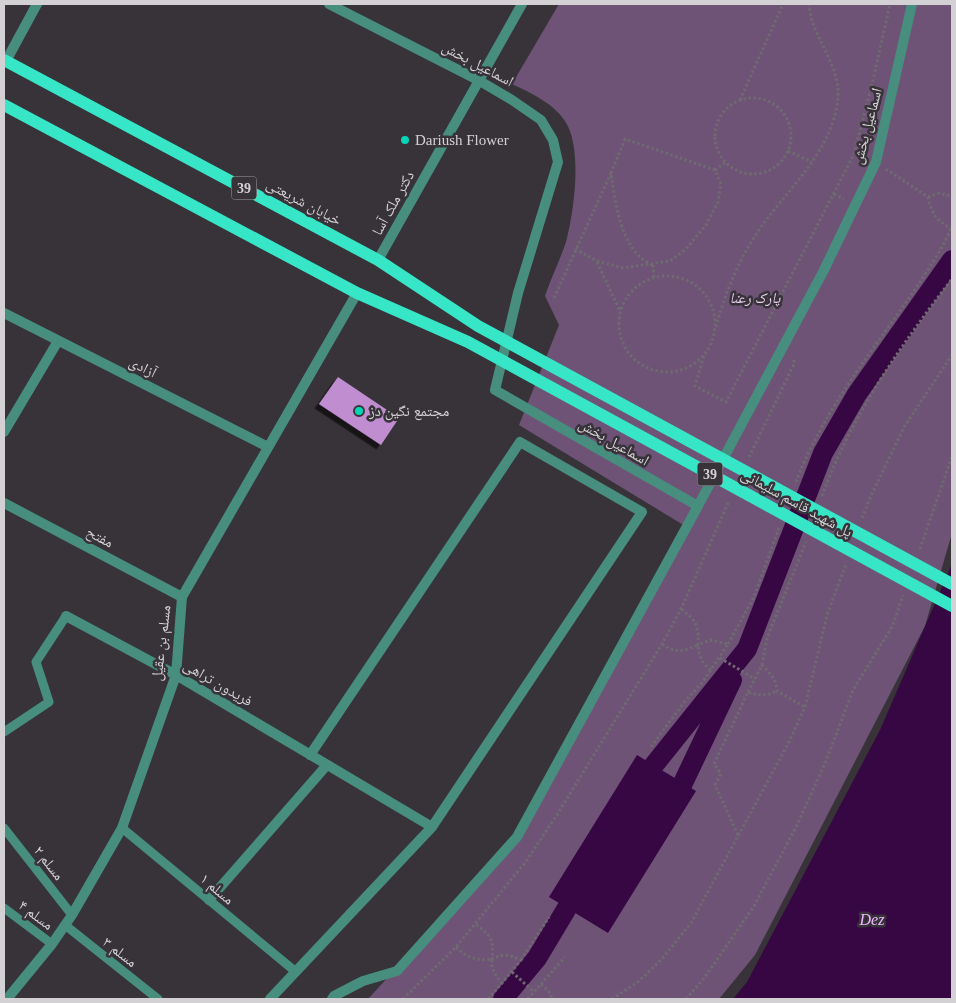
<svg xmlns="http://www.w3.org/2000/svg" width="956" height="1003" font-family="'Times New Roman','Noto Naskh Arabic',serif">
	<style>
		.green { fill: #6e5377 }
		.water { fill: #370743 }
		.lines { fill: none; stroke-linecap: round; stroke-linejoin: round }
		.canal { stroke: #370743; stroke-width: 20 }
		.building { fill: #c08dd0; filter: url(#shadow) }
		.path { stroke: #6e6a70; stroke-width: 3; stroke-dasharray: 2.5 2.5; stroke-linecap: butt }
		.lane { stroke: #478e7e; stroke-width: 9 }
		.street { stroke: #478e7e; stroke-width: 10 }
		.primary { stroke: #36e6c7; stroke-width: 12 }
		.poi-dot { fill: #05d5b6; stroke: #373339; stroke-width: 2 }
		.labels { text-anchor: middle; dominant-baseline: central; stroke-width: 5; stroke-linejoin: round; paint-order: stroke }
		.shield { fill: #373339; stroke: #a5a2a6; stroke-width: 1 }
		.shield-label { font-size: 14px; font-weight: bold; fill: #d4d1d5 }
		.street-label { font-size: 15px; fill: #d4d1d5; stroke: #373339 }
		.poi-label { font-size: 15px; fill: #d4d1d5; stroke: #373339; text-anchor: start }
		.park-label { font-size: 15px; font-style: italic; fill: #ebd0f3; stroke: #373339 }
		.water-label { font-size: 16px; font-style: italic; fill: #eeb8ff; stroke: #373339 }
	</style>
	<defs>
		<filter id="shadow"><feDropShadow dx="-4.5" dy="4.5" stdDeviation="0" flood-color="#0009"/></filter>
	</defs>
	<rect width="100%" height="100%" fill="#373339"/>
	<path class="green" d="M559,4H952V533L925,626L755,955L719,999H368L517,837L685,526L519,425L559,325L545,296C551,278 560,260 566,242C574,212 583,148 565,121C553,103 531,93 512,84Z"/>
	<path class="water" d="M952,564V999H733L747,982L880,730Z
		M637,755L696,791L608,933L549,897Z"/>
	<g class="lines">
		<path class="canal" d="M654,765L747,649L823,453L857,394L952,260
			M683,783L732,680
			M503,999L537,958L567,908"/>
	</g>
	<path class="building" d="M338,377L399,418L381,445L319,404Z"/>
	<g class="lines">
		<path class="path" d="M715 136a38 38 0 1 1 76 0a38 38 0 1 1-76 0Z
			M740,100L783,4
			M788,151L812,162
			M886,169L928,197C932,215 936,219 951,229L952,225
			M715,170L726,162
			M834,194L844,199
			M928,197L938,193L952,196
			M575,249L597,261L623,268L670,261L686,249L706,225L718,202L721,184L715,170L625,139L611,173
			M597,262L620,311
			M653,265L654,278
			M619 324a48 48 0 1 1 96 0a48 48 0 1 1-96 0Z
			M554,298L611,173C615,200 619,236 639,256C642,260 648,262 652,265
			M716,327C725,293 739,259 759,230C788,188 833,151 838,98C840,72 823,49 814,26C811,19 810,11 809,4
			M704,356L695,386L726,402L854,154L873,80L890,4
			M749,457L794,364V359
			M796,482C818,424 855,373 892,322C913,292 935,263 951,229
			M822,496C851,416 901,345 952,279
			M862,518L871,496L904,427L952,355
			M920,549L952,456
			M662,644C676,654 684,651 698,645C699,657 702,663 711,670
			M728,644L754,597L779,528
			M720,658L755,679
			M762,665L767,638L806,542
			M748,692L762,665C770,673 776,679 777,691L805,707
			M651,747L685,701L702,683L728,644L710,640L698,645C699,626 697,621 681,609
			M738,835L715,785L721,774L714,764L748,692C759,696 767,696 777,691
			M456,947C467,958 477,961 492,959C491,969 495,975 502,983L521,960C510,955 503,953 492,959C494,940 491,935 475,924
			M521,960L549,917
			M512,972L534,992
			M541,984L565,957
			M403,999L456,947L524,864L555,818L662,644L681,609L729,501
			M488,999L502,983
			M528,999L541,984L551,994V999
			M612,999L638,982L661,960L691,923L789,742L805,707L827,615L846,564
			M686,999L705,977L754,906L797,825L826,761L853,690L893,625L903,595"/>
		<path class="lane" d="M4,732L49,702L36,662L66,616
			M4,828L72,915
			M122,828L296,972
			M4,908L52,944
			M65,925L158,999"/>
		<path class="street" d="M329,4L478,80L512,100L541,120L553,140L558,162L518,293L495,390L698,506L824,270L876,162L912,4
			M6,61L37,4
			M378,260L522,4
			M4,313L268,447
			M4,432L58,341
			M4,503L182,597
			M66,616L176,675L432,827
			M209,900L327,765
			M7,999L52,944L72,915L122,828L176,675L182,597L357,293
			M270,999L432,827L642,512L520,442L310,755
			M332,999L334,996L363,981L397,971L517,837L698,506"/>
		<path class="primary" d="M4,60L378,260L478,326L952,584
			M4,105L357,293L468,342L952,606"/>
	</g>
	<g class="poi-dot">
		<circle cx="405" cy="140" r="5"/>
		<circle cx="359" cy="411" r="5"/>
	</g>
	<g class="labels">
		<g class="shield">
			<rect x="231.5" y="176.5" width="25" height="23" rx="4"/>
			<rect x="697.5" y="462.5" width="25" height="23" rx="4"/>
		</g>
		<g class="shield-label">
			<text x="244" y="188">39</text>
			<text x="710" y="474">39</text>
		</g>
		<g class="street-label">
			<text transform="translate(478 64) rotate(28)">اسماعیل بخش</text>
			<text transform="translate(867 126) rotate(-75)">اسماعیل بخش</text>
			<text transform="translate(304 202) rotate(28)">خیابان شریعتی</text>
			<text transform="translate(393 203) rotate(-61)">دکتر ملک آسا</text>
			<text transform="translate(143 367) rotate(27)">آزادی</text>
			<text transform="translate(614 442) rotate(30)">اسماعیل بخش</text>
			<text transform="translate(797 503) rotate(29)">پل شهید قاسم سلیمانی</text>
			<text transform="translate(100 537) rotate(28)">مفتح</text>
			<text transform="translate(161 643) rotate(-83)">مسلم بن عقیل</text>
			<text transform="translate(218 683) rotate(30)">فریدون تراهی</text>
			<text transform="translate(49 863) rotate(52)">مسلم ۲</text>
			<text transform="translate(217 889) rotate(40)">مسلم ۱</text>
			<text transform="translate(36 915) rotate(37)">مسلم ۴</text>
			<text transform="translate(120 952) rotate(38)">مسلم ۳</text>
		</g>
		<g class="poi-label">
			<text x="415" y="140">Dariush Flower</text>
			<text x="369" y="411">مجتمع نگین دز</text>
		</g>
		<g class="park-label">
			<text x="755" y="298">پارک رعنا</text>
		</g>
		<g class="water-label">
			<text x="872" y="919">Dez</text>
		</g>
	</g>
	<rect width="956" height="1003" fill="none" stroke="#d4d1d5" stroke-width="10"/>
</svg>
